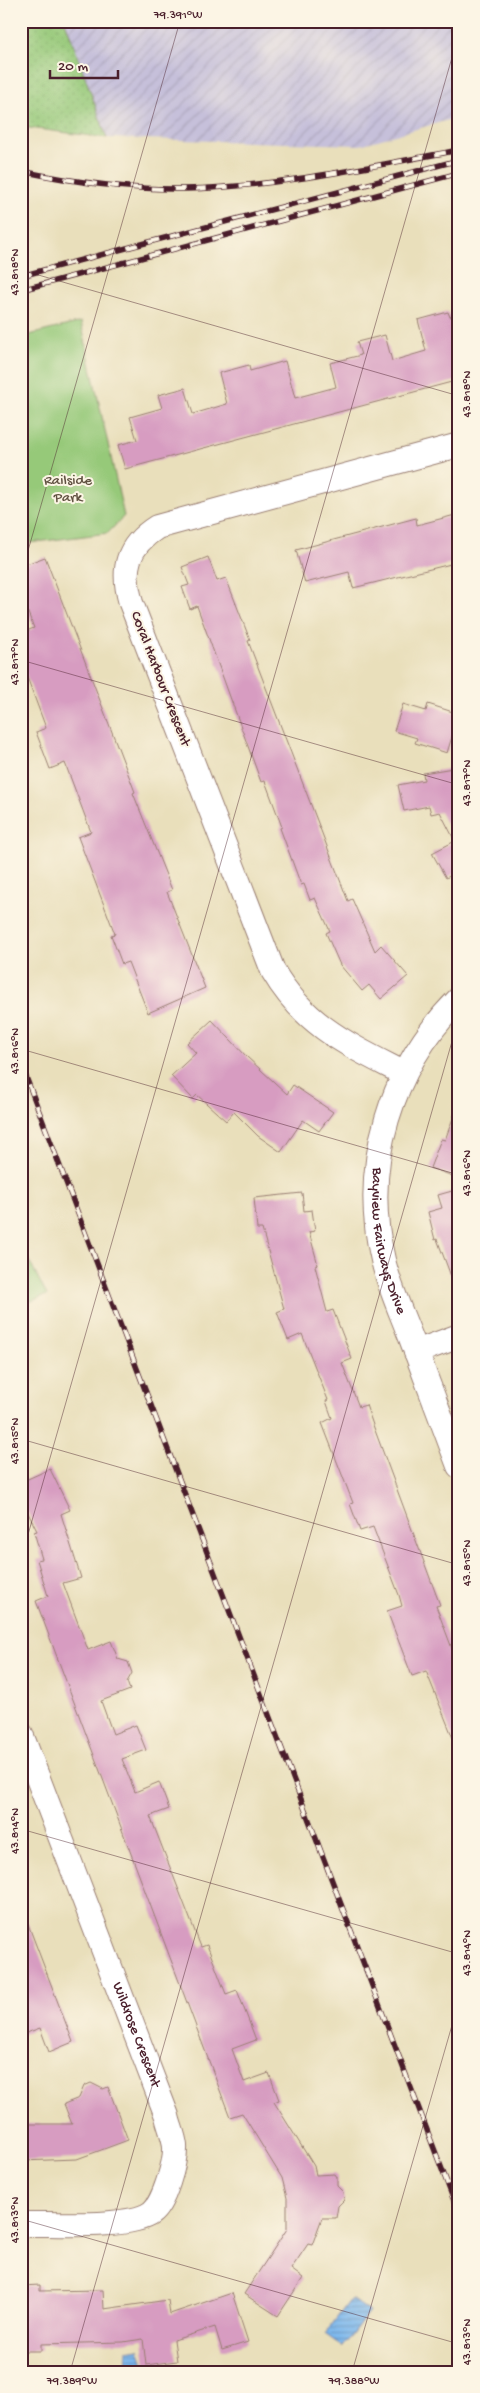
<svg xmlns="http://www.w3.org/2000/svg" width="480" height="2393" font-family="'Gochi Hand',sans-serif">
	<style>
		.industrial { fill: url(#industrial-furrows) }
		.grass { fill: url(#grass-dots); stroke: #707452 }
		.park { fill: #96c979; stroke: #707452 }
		.water { fill: url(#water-rules); stroke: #626b8c }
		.building { fill: #d79cc1 }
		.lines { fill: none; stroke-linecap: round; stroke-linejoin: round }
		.street-casing { stroke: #9a7f73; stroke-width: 26 }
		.street { stroke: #fff; stroke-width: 24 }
		.rail-casing { stroke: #4a1f2b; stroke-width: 5.5 }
		.rail { stroke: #fcf5e5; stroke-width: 4; stroke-dasharray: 11; stroke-linecap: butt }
		.ticks { fill: none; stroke: #4a1f2b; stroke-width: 1; stroke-opacity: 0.45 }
		.labels { text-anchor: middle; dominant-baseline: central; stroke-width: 4; stroke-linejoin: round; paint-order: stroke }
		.park-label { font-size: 15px; fill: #615242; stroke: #fcf5e5 }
		.street-label { font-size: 15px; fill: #4a1f2b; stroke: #fcf5e5 }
		.neatline { fill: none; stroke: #4a1f2b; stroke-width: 2 }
		.ticks-label { font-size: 12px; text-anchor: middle; fill: #4a1f2b }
	</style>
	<defs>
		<pattern id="industrial-furrows" width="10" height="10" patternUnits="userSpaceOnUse" patternTransform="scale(1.25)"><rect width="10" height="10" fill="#c6c0da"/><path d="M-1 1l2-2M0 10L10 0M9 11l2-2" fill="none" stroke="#aca5bb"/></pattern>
		<pattern id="grass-dots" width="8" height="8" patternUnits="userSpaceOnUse" patternTransform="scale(1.25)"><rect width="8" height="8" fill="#96c979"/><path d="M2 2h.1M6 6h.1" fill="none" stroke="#83ac69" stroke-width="1.8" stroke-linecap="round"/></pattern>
		<pattern id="water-rules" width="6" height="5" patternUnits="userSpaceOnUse" patternTransform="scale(1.25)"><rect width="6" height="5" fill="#7bb7ed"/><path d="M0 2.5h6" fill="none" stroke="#6794c0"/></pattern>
	</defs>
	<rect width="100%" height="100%" fill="#fcf5e5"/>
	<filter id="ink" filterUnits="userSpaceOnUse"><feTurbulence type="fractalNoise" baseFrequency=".02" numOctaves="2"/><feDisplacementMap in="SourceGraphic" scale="10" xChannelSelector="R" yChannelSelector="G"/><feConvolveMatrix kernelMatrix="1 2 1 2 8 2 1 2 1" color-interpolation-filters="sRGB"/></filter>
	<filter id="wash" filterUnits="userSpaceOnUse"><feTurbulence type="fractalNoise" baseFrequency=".0096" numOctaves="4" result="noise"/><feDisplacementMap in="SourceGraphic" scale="20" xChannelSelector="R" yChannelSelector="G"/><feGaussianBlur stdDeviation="1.12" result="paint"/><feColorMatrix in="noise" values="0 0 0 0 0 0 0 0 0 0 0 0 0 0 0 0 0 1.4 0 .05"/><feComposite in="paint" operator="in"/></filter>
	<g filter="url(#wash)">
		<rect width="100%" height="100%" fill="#e9dfbb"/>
		<path class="industrial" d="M65,21H459V117L360,145L107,138Z"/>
		<path class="grass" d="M21,21H65L107,138L21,127Z"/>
		<path class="park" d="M81,322L124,516L108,533L21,544V337Z
			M21,1246L47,1295L21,1305Z"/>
		<path class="water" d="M351,2299L369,2312L343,2347L325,2334Z
			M139,2349L147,2372H126L127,2351Z"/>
		<g id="blocks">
			<path class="building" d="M448,312L450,317L459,315V380L125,469L118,445L137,440L130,417L162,408L158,395L185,388L193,414L227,404L219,373L249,365L250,371L285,361L295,398L336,387L330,363L361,355L357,342L385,335L392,361L426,351L418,320Z
				M459,514V562L353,588L349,572L305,583L296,550L416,518L417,525Z
				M45,557L135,792L133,793L172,890L167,892L205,988L148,1013L128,962L122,964L111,935L115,934L78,837L91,832L65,763L50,769L36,732L46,728L21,661V633L34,628L21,595V566Z
				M208,557L217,581L226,578L250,640L248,641L348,901L352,899L375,951L381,945L408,976L381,999L369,985L362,991L340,965L326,933L330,931L315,898L310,900L304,884L301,885L280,828L282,827L265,781L261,782L197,606L190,609L182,587L189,585L182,567Z
				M403,704L426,711L428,704L459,714L447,753L415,743L417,738L394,731Z
				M453,768L459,799V871L446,878L432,853L455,841L440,812L431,814L429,806L404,811L398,785L424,780L423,773Z
				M212,1020L247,1057L287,1094L293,1085L333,1112L319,1131L303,1120L281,1152L258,1136L234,1112L226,1121L197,1095L193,1099L171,1076L196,1053L187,1043Z
				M457,1107L459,1108V1178L430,1168L441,1139L445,1140Z
				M459,1189V1292H457L437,1239L435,1240L428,1212L442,1208L438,1195Z
				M302,1193L304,1211L312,1210L315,1231L309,1232L318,1265L315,1266L327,1312L333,1310L352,1359L342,1363L359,1407L366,1405L373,1425L440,1605L436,1606L453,1651L459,1649V1753L426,1671L412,1676L387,1611L402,1606L399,1595L373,1527L360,1531L350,1504L353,1503L322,1423L332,1418L326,1401L328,1400L302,1334L288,1340L277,1312L284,1309L262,1229H257L254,1198Z
				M50,1469L70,1510L61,1514L81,1578L63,1583L88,1650L111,1641L118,1659L128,1662L132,1673L127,1682L130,1690L101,1701L113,1734L136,1725L146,1750L122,1759L135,1792L159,1782L169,1809L150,1816L201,1947L207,1945L226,1994L237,1990L256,2040L232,2049L244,2082L269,2073L279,2100L274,2102L314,2166L316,2175L335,2174L337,2177V2186L343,2192L344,2200L338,2206L336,2218H322L312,2245L308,2244L291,2269L303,2278L278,2316L244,2294L287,2229V2198L282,2178L242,2113L230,2117L36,1601L48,1596L37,1560L42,1559L34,1532L37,1531L21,1499V1482Z
				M23,1911L73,2042L49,2052L40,2028L21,2035Z
				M91,2083L103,2089L108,2087L128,2140L77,2159L21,2161V2124H72L64,2104L79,2098L84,2086Z
				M40,2285V2291L103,2290L104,2309L168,2300L170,2314L232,2293L248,2342L222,2350L215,2327L174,2340L177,2361L146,2365L143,2339L123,2342L41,2344V2351H21V2286Z"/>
		</g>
	</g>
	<g filter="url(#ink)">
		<use href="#blocks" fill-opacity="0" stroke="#9a7f73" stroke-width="1"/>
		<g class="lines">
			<defs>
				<g id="street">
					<path id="s1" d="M459,999C391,1067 360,1165 383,1260C389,1286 401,1312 411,1338C427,1381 443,1423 459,1466"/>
					<path d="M403,1073C349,1045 305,1026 273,971L131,603C121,569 127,546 157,527L459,445"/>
					<path d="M416,1352L459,1336"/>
					<path id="s2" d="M21,1734L167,2116C169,2126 174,2136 175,2146C176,2161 164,2204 151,2213C129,2229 50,2223 21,2224"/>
				</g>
			</defs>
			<use href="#street" class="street-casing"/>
			<use href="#street" class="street"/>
			<defs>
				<path id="rail" d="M21,171C74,182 130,190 184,189C276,187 368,167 459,150
					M21,276L459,160
					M21,290L459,173
					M21,1064L459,2214"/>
			</defs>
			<use href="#rail" class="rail-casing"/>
			<use href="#rail" class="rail"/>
		</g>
	</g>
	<path class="ticks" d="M21,270L459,396M21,575L180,21M21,660L459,785M21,1049L459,1175M21,1439L459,1565M21,1559L459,33M21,1829L459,1954M21,2219L459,2344M70,2372L459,1017M352,2372L459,2001"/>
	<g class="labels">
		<g class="park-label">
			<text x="68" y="481">Railside<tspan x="68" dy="17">Park</tspan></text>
		</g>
		<g class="street-label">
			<text transform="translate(160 679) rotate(69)">Coral Harbour Crescent</text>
			<text stroke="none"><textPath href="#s1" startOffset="266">Bayview Fairways Drive</textPath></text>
			<text stroke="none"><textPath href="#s2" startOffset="322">Wildrose Crescent</textPath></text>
		</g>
	</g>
	<rect width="480" height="2393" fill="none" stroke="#fcf5e5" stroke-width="55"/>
	<path d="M50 70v8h68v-8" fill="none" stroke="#4a1f2b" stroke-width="2.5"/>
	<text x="58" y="70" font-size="15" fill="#4a1f2b" stroke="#fcf5e5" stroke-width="4" paint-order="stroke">20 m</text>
	<rect x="28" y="28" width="424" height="2338" class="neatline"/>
	<g class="ticks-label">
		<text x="178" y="18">79.391°W</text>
		<text transform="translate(14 272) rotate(-90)" y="4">43.818°N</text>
		<text transform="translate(466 394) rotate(-90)" y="4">43.818°N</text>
		<text transform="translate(14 662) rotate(-90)" y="4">43.817°N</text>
		<text transform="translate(466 783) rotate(-90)" y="4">43.817°N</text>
		<text transform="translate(14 1051) rotate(-90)" y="4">43.816°N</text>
		<text transform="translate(466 1173) rotate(-90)" y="4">43.816°N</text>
		<text transform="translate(14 1441) rotate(-90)" y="4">43.815°N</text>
		<text transform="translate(466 1563) rotate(-90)" y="4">43.815°N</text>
		<text transform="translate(14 1831) rotate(-90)" y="4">43.814°N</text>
		<text transform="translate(466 1953) rotate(-90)" y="4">43.814°N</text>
		<text transform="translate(14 2220) rotate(-90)" y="4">43.813°N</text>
		<text transform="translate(466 2342) rotate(-90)" y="4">43.813°N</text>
		<text x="72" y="2384">79.389°W</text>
		<text x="354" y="2384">79.388°W</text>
	</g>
</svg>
